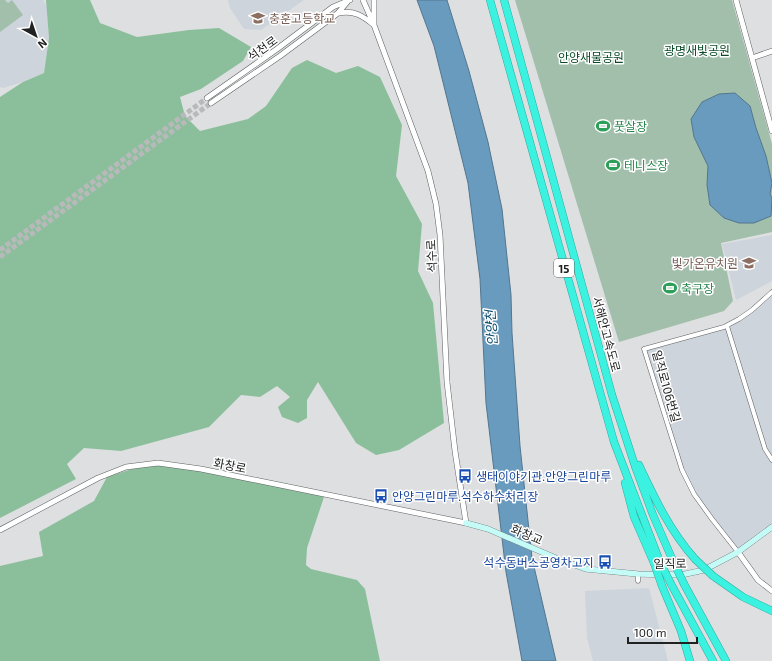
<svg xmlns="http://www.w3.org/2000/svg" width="772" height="661" font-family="'Exo 2','Noto Sans KR',sans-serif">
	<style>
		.built { fill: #cdd4dc }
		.green { fill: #a1bfaa }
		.forest { fill: #8bbf9b }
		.water { fill: #699bbe; stroke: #53768f }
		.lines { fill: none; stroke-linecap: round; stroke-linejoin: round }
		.tertiary-tunnel { stroke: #b8b9bb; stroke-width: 5; stroke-dasharray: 5 2.5; stroke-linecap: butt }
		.minor-casing { stroke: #5e6061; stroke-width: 5 }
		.tertiary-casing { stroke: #5e6061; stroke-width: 6 }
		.secondary-casing { stroke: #5e6061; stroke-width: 6 }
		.motorway-casing { stroke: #32a99e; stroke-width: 8 }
		.minor { stroke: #fff; stroke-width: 4 }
		.tertiary { stroke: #fff; stroke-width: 5 }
		.secondary { stroke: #c4fbf6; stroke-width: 5.5 }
		.motorway { stroke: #3bf2e1; stroke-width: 7 }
		.motorway-bridge-casing { stroke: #32a99e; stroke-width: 8; stroke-linecap: butt }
		.motorway-bridge { stroke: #3bf2e1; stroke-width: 7 }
		.labels { text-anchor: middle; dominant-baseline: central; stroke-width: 3; stroke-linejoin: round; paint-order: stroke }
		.shield { fill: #fff; stroke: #636464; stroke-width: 1 }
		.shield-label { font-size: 11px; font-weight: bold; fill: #202121 }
		.education-label { font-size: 12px; fill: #785e54; stroke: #fff; text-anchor: start }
		.street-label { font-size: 12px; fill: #202121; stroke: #fff }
		.park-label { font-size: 12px; fill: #0a4a28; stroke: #fff }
		.leisure-label { font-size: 12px; fill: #27864d; stroke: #fff; text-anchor: start }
		.transit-label { font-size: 12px; fill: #164399; stroke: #fff; text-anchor: start }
		.water-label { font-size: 13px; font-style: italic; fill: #0c4c6f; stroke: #fff }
	</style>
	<rect width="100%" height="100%" fill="#dedfe1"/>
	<path class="built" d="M0,0H43L47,7L49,38L44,73L23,82L3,88L0,87Z
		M228,0H304L261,30L244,29L230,8Z
		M772,235V281L736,300L722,244Z
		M772,292V527L738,552L694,494L682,470L644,349L724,327L739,319Z
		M649,588L668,661H593L587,638L585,591Z"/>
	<path class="green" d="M0,0H5L8,3L12,0L23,15L0,32Z
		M515,0H732L772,144V232L721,243L733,301L724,311L619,342Z"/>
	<path class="forest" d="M46,0H90L100,23L137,37L189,30L219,28L251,47L243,61L201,89L180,97L185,116L200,131L248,119L266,106L292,68L307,60L336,73L358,66L380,77L402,125L396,176L422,224L418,271L433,303L444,423L399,450L376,455L356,443L318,382L307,400V418L298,423L282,417L278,407L290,397L277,386L260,397L241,395L209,427L121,451L84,448L67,464L76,479L0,518V97L23,82L44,73L49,38Z
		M159,465C214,471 270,482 324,497L307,548L306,565L311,569L357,580L365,589L380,661H0V566L43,556L39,532L94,501L107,477L138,467Z"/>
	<path class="water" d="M417,0H447L469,71L488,142L502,209L511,295L512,333L520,446L532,558L556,661H522L506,572L486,403L480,279L468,183L434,46Z
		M735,93L750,106L756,128L766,156L772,183L770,194L772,198L771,216L754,223H739L724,218L710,205L707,185L708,166L694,137L691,119L702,102L719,94Z"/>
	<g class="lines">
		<path class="tertiary-tunnel" d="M0,250L207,98
			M0,257L211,103"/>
		<defs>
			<path id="minor" d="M727,326L765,449L772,460
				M738,552L712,519L694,494L682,470L644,349L724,327L739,319L752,310L772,292
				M638,581V574"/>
			<path id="tertiary" d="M736,0L772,131
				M339,13C354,10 363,16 374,25V0
				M752,58L772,51
				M207,98L277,49L333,7L350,0
				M211,103L280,56L338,13L348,1
				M0,530L98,478L126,467L158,463L201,469L466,523L455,451L447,382L440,235L436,204L428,171L374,25L363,0
				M738,552L758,580L772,591"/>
			<path id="secondary" d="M466,523L488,529L558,559L586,569L638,574L681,575L704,570L738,552L772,527"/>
			<path id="motorway" d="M490,0L614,442L660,562
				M504,0L612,395L635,466L653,515L673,561
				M639,465C655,499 670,531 695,559
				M625,483L634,517L654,563
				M713,576L743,597L772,611
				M671,584L713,661
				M684,584L726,661
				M662,586L681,631L690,661"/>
		</defs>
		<use href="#minor" class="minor-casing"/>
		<use href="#tertiary" class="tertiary-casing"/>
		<use href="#secondary" class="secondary-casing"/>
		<use href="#motorway" class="motorway-casing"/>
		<use href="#minor" class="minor"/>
		<use href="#tertiary" class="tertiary"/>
		<use href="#secondary" class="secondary"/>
		<use href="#motorway" class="motorway"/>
		<defs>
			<path id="motorway-bridge" d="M695,559L713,576
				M673,561L684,584
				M660,562L671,584
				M654,563L662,586"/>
		</defs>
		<use href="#motorway-bridge" class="motorway-bridge-casing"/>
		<use href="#motorway-bridge" class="motorway-bridge"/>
	</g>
	<defs>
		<symbol id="school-bare" viewBox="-9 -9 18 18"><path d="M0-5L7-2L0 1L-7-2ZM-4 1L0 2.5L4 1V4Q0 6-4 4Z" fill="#8d6e63" stroke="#fff" stroke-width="2.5" paint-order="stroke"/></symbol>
		<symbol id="stadium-bare" viewBox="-9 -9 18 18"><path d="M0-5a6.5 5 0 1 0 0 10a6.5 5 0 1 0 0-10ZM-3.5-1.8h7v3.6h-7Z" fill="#2e9e5b" stroke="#fff" stroke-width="2.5" paint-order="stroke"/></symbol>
		<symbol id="bus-bare" viewBox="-9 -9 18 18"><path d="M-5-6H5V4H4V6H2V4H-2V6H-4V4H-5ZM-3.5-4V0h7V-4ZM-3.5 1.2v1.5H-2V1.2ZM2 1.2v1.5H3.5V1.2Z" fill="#1a4fb4" stroke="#fff" stroke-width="2.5" paint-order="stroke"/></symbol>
	</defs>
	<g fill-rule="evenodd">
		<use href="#school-bare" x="248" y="8" width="20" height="20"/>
		<use href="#stadium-bare" x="593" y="116" width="20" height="20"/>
		<use href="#stadium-bare" x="603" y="155" width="20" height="20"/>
		<use href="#school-bare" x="739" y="253" width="20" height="20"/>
		<use href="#stadium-bare" x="660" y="278" width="20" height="20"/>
		<use href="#bus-bare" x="455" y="466" width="20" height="20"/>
		<use href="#bus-bare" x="371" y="486" width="20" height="20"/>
		<use href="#bus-bare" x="595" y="552" width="20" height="20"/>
	</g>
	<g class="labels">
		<rect class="shield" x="554" y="259" width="20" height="18" rx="3"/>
		<g class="shield-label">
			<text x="564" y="268">15</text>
		</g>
		<g class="education-label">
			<text x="269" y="18">충훈고등학교</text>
			<text x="738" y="263" text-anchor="end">빛가온유치원</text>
		</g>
		<g class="street-label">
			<text transform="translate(262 48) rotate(-36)">석천로</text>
			<text transform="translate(431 256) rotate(-93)">석수로</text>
			<text transform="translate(607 334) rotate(75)">서해안고속도로</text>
			<text transform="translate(667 386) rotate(74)">일직로106번길</text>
			<text transform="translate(230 465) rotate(11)">화창로</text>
			<text transform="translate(527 534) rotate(23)">화창교</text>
			<text transform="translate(670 563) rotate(-1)">일직로</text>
		</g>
		<g class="park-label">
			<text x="697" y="50">광명새빛공원</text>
			<text x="591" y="57">안양새물공원</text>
		</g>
		<g class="leisure-label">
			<text x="614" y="126">풋살장</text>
			<text x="624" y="165">테니스장</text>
			<text x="681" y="288">축구장</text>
		</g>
		<g class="transit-label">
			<text x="476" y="476">생태이야기관.안양그린마루</text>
			<text x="392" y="496">안양그린마루.석수하수처리장</text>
			<text x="594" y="562" text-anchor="end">석수동버스공영차고지</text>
		</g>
		<g class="water-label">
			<text transform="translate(491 328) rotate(-94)">안양천</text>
		</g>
	</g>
	<g transform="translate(36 36) rotate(140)" stroke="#ffffff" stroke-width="3" paint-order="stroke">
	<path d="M0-3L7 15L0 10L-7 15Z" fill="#202121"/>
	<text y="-6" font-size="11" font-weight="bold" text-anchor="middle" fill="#202121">N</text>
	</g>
	<path d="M628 637v6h69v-6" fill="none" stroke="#202121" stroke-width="2"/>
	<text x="634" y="637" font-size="12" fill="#202121" stroke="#ffffff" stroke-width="3" paint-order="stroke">100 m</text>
</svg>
